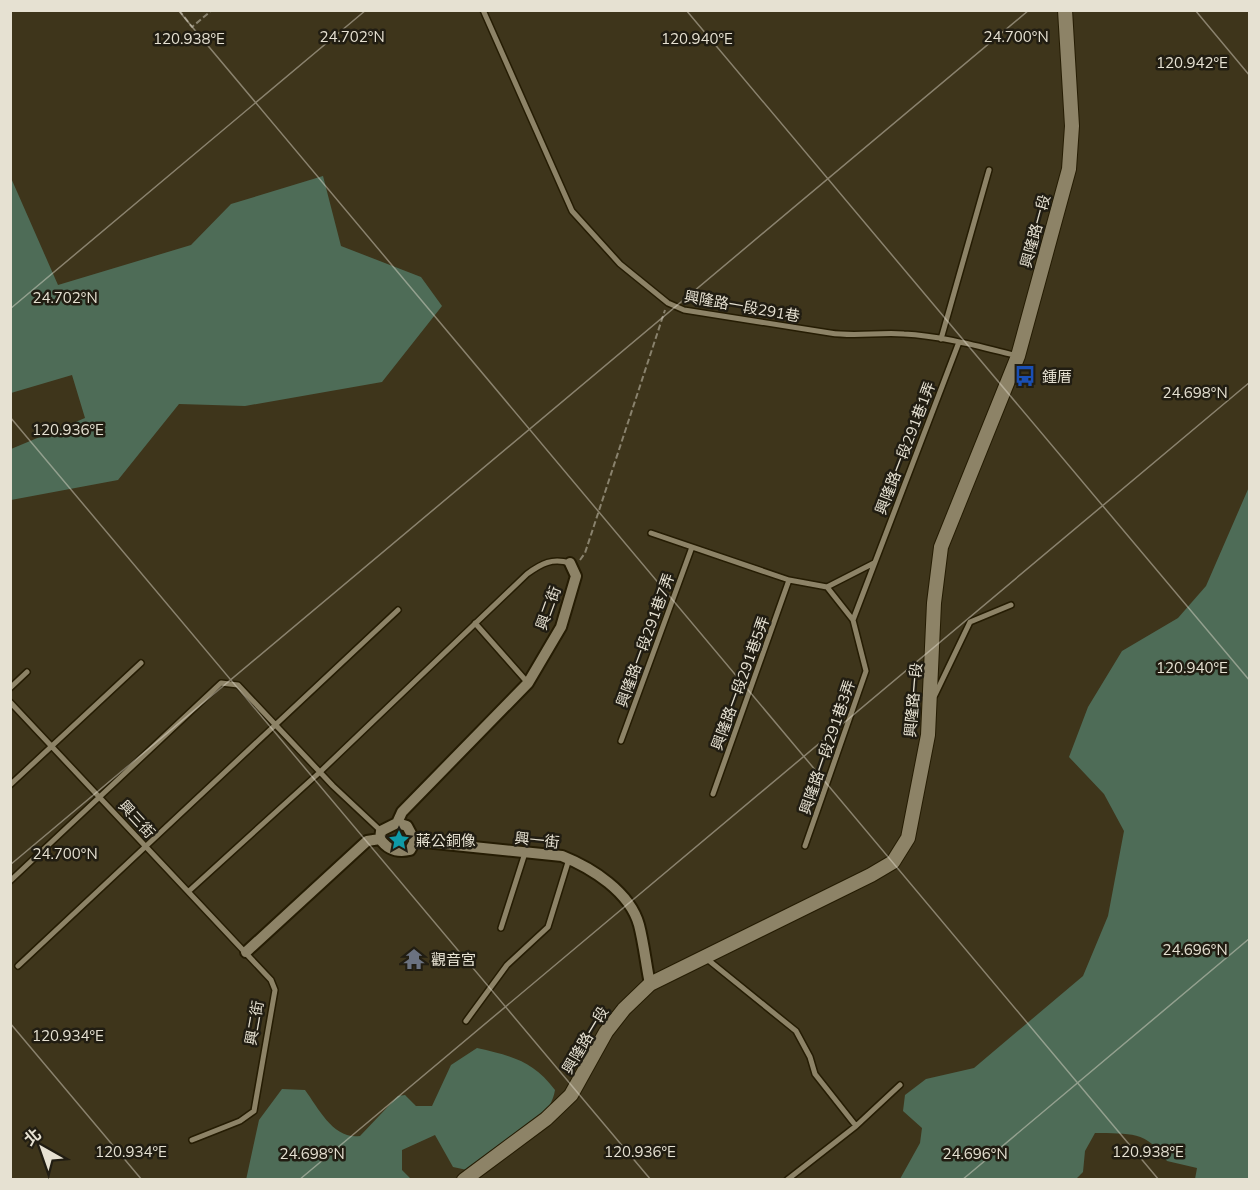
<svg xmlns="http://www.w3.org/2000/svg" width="1260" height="1190" font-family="Mulish,'Noto Sans TC',sans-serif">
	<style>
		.forest { fill: #4e6c57 }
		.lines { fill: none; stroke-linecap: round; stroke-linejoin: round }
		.lane-casing { stroke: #251c03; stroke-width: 8 }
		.street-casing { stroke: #251c03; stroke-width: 14 }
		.secondary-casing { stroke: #251c03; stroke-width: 16 }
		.path { stroke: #89826d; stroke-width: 2; stroke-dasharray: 6 3; stroke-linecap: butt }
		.lane { stroke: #8d8367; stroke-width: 5 }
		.street { stroke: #8d8367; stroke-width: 10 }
		.secondary { stroke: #8d8367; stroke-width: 14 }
		.ticks { fill: none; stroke: #e6e1d2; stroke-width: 1.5; stroke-opacity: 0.45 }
		.labels { text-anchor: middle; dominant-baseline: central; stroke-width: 5; stroke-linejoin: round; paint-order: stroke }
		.street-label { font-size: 15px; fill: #e6e1d2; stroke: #211d12 }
		.poi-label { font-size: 15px; fill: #e6e1d2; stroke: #211d12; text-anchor: start }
		.ticks-label { font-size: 15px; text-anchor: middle; fill: #e6e1d2; stroke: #211d12; stroke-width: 5; stroke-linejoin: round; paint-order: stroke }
	</style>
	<rect width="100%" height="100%" fill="#3e351b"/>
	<path class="forest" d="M323,176L341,246L421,277L442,306L382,382L245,406L179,404L118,480L11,500V449L85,418L72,375L11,393V178L58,285L191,245L231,204Z
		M1249,487V1179H1195L1197,1168L1167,1161C1146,1130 1130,1134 1095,1133L1085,1151L1083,1172L1076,1179H900L920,1143L922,1128L903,1111L905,1095L926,1079L974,1068L1083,976L1108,916L1124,831L1104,794L1069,757L1088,707L1122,651L1178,618L1206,586Z
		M477,1048C512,1056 533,1061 555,1090C549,1127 496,1150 467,1170L453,1167L435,1135L402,1150V1170L411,1179L246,1180L259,1120L282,1089L305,1090C319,1109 334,1140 360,1136L398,1096L405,1095L416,1106H432L451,1065Z"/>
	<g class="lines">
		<defs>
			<path id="lane" d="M483,10L572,211L620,264L668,303L684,310L830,333C855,337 879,332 904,334C943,336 981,347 1018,356
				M941,339L989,170
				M651,533L789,580L827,587L874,563
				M827,587L853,620L959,342
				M475,623L528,683
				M10,688L27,672
				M935,695L970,622L1011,605
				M10,702L271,980L275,990L254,1111L240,1121L192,1140
				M621,741L692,547
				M10,785L141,663
				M713,794L789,580
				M805,846L866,671L853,620
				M10,881L221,683L238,685L333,786L381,831
				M189,891L320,772L527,574C542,563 552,558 570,563
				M501,928L525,853
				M707,959L796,1031L810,1057L815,1074L856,1126L900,1085
				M18,966L398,610
				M466,1021L507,965L548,927L569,859
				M787,1180L856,1126"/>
			<path id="street" d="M397,823L402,812L528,683L561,627L576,576L570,563
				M380,839L381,831L397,823L407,826L415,841
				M380,839C388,850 397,853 410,850L415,841
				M415,841L562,856C592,868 630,892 639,925C644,944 646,965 650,984
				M246,952L367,841L380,839"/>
			<path id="secondary" d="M464,1180L546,1119L571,1095L606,1032L624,1009L650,984L871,875L893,862L908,838L928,735L934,603L941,547L1018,356L1069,169L1072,126L1065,10"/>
		</defs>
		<use href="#lane" class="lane-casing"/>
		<use href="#street" class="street-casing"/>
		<use href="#secondary" class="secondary-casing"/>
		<path class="path" d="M179,10L192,27L212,10
			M580,560L585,553L665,310"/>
		<use href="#lane" class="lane"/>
		<use href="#street" class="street"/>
		<use href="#secondary" class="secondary"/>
	</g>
	<path class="ticks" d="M178,10L1159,1180M686,10L1250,681M1195,10L1250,76M10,309L366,10M10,417L651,1180M10,865L1029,10M10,1023L142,1180M299,1180L1250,382M962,1180L1250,938"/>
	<defs>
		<symbol id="bus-bare" viewBox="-9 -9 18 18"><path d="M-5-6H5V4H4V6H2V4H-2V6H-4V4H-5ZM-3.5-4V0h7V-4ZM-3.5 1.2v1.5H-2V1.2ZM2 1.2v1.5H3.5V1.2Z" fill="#1a4fb4" stroke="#211d12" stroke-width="2.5" paint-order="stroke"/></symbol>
		<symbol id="sight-bare" viewBox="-9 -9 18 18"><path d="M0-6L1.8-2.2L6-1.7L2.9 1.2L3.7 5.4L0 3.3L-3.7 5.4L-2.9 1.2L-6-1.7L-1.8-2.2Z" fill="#0f9aa8" stroke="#211d12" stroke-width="2.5" paint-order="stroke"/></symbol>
		<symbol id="temple-bare" viewBox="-9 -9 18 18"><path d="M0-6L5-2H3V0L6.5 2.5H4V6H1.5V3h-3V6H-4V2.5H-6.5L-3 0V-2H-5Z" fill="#6b7280" stroke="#211d12" stroke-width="2.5" paint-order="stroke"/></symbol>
	</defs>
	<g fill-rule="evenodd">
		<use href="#bus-bare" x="1010" y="361" width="30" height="30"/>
		<use href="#sight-bare" x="384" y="825" width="30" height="30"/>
		<use href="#temple-bare" x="399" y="944" width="30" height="30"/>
	</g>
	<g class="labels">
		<g class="street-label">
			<text transform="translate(1035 231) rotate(-75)">興隆路一段</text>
			<text transform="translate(742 306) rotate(10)">興隆路一段291巷</text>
			<text transform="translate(905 448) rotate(-69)">興隆路一段291巷1弄</text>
			<text transform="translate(548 608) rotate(-70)">興二街</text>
			<text transform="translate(645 640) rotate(-70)">興隆路一段291巷7弄</text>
			<text transform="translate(740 683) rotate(-70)">興隆路一段291巷5弄</text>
			<text transform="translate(913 700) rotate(-85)">興隆路一段</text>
			<text transform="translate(827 747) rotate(-71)">興隆路一段291巷3弄</text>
			<text transform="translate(137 819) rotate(47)">興三街</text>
			<text transform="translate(537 840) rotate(6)">興一街</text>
			<text transform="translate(254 1023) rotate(-80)">興二街</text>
			<text transform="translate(585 1040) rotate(-59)">興隆路一段</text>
		</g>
		<g class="poi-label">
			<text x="1042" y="376">鍾厝</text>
			<text x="416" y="840">蔣公銅像</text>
			<text x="431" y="959">觀音宮</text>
		</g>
	</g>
	<g class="ticks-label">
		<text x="352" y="42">24.702°N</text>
		<text x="1016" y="42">24.700°N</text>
		<text x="189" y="44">120.938°E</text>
		<text x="697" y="44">120.940°E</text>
		<text x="1192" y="68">120.942°E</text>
		<text x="65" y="303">24.702°N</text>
		<text x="1195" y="398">24.698°N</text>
		<text x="68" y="435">120.936°E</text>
		<text x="1192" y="673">120.940°E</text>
		<text x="65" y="859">24.700°N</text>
		<text x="1195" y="955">24.696°N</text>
		<text x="68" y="1041">120.934°E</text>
		<text x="131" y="1157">120.934°E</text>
		<text x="640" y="1157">120.936°E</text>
		<text x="1148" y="1157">120.938°E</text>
		<text x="312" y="1159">24.698°N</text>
		<text x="975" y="1159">24.696°N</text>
	</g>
	<rect width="1260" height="1190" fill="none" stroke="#e6e1d2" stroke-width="24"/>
	<g transform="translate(42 1148) rotate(320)" stroke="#211d12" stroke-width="4.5" paint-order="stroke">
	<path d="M0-4.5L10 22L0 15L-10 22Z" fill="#e6e1d2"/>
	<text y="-9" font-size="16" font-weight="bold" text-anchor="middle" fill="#e6e1d2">北</text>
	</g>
</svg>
